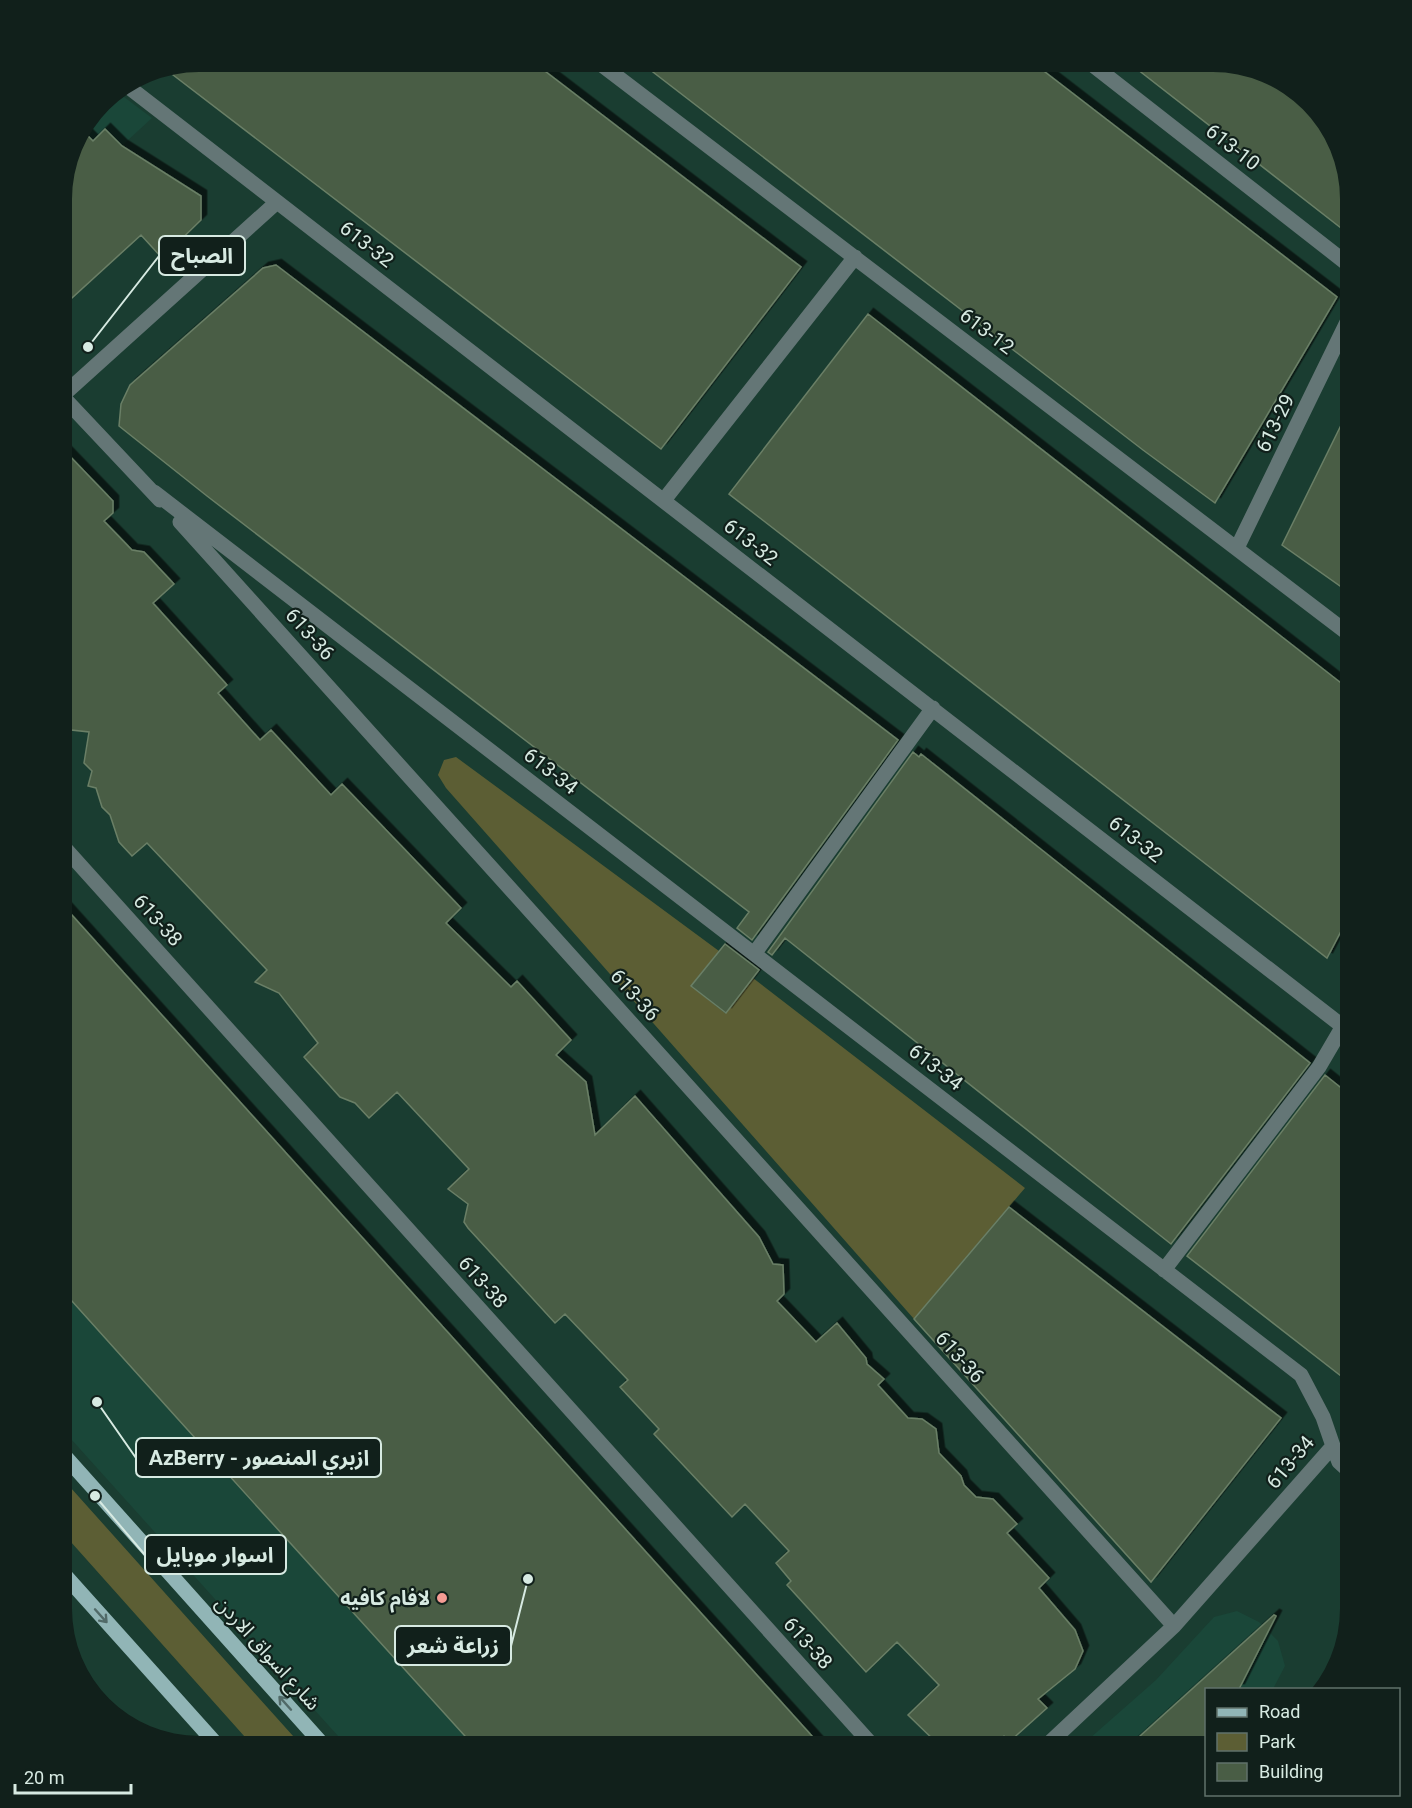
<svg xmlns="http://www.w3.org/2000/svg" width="1412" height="1808" font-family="Roboto,'Noto Sans Arabic',sans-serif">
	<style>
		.built { fill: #1a4739 }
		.green { fill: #5c5e34 }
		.building { fill: #495d45; stroke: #6a7f66; stroke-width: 1.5; filter: url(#shadow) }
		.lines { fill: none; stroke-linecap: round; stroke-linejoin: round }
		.minor { stroke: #647676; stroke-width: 15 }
		.major { stroke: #91b5b6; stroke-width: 15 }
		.oneway { stroke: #516a68 }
		.poi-dot { fill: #f59c94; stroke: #11201b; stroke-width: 2 }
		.labels { text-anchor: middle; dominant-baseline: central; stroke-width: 4.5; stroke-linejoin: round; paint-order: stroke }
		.street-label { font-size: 20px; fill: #d7eae2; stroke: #11201b }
		.poi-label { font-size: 20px; font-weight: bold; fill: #d7eae2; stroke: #11201b; text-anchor: end }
		.leader { fill: none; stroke: #d7eae2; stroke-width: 2 }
		.callout-dot { fill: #d7eae2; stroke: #11201b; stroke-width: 2 }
		.callout { fill: #11201b; stroke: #d7eae2; stroke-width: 2 }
		.callout-label { font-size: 21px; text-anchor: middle; font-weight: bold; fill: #d7eae2 }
	</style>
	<defs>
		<filter id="shadow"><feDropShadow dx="5.5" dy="-5.5" stdDeviation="0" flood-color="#0009"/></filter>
	</defs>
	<rect width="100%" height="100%" fill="#1a3d31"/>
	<path class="built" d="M116,91L152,118L62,201V189L76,138L108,96Z
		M62,1099L570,1660L647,1746H347L62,1429Z
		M1237,1611L1259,1622L1278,1641L1285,1666L1273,1689L1206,1690V1746H1081L1156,1680L1214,1617Z"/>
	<path class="green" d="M456,757L719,951L691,986L725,1013L753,978L1025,1188L914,1319L446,788L438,775L444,760Z
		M62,1478L302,1746H253L62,1532Z"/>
	<path class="building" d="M199,62H533L801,267L661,449L164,68Z
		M640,62H1032L1337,297L1215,503L1143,450Z
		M1128,62H1222L1282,80L1328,123L1350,199V235Z
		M105,129L122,146L201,196V220L162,258L141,235L62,307V189L76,138L82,130L93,141Z
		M276,265L898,740L752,940L737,928L749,912L207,496L119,426L121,404L130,385L263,268Z
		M868,314L1350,690V914L1327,958L729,494Z
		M1350,407V593L1282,545Z
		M62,448L113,501V513L104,521L132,550L144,552L174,584L153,603L227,685L218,693L260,740L271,730L331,795L342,784L461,908L446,923L511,987L517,981L571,1040L556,1055L586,1082L595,1135L635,1096L759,1237L773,1264L783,1265L784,1294L777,1301L816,1342L837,1323L866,1358L867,1364L884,1379L878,1385L908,1418L922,1419L936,1429L939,1453L961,1476L964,1485L976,1497L993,1499L1017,1524L1007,1533L1049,1578L1039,1588L1075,1630L1083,1651L1075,1669L1038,1699L1047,1708L1009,1742L1004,1736L994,1746H940L908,1715L939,1685L897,1642L866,1672L787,1585L791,1581L776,1563L789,1551L745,1504L732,1517L654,1434L659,1429L620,1387L628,1380L565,1314L555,1323L468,1228L464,1222L468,1204L448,1189L469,1169L397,1092L369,1118L355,1103L340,1097L304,1057L318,1043L279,993L255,982L267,970L147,843L132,856L119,842L110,815L102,807L96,788L88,786L92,771L84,763L89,732L62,729Z
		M913,752L919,757L921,754L1310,1063L1171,1244L785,938L772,955L768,952Z
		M62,904L250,1113L821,1746H474L177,1418L62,1290Z
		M725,944L759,970L726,1013L691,986Z
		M1325,1075L1350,1095V1383L1187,1256Z
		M1009,1207L1281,1418L1151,1582L914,1319Z
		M1274,1615L1276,1616L1239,1689H1206V1746H1129Z"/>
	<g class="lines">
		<path class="minor" d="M598,62L1350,635
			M1089,62L1350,266
			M126,85L1350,1032
			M62,396L160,500
			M62,396L277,202
			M154,492L1301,1375L1323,1417L1333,1446L1174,1626L1046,1746
			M664,500L855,257
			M180,522L1174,1626
			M1237,548L1350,316
			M62,845L873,1746
			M754,954L933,708
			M1164,1270L1319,1067L1350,1014
			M1333,1446L1339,1462L1350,1472"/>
		<path class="major" d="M62,1453L324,1746
			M62,1572L218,1746"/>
	</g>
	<defs><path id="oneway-shaft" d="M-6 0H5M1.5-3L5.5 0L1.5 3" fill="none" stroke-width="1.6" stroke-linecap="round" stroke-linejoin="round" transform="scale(1.5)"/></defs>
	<g class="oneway">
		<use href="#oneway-shaft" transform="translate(101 1616) rotate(48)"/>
		<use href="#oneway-shaft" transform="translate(285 1703) rotate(-132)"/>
	</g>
	<circle class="poi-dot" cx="442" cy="1598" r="6"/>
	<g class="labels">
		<g class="street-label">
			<text transform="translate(1233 147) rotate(38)">613-10</text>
			<text transform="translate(367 244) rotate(38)">613-32</text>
			<text transform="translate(987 331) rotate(37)">613-12</text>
			<text transform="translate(1275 423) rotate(-64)">613-29</text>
			<text transform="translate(751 542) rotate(38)">613-32</text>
			<text transform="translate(310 634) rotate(48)">613-36</text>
			<text transform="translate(551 771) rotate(38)">613-34</text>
			<text transform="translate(1136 839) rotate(38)">613-32</text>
			<text transform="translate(158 920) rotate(48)">613-38</text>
			<text transform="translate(635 995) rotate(48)">613-36</text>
			<text transform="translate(936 1067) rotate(38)">613-34</text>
			<text transform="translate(483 1282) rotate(48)">613-38</text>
			<text transform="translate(960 1357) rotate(48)">613-36</text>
			<text transform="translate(1290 1462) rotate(-50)">613-34</text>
			<text transform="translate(808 1643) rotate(48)">613-38</text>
			<text transform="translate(268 1653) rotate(48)">شارع اسواق الاردن</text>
		</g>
		<g class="poi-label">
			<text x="430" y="1598">لافام كافيه</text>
		</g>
	</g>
	<path d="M0 0H1412V1808H0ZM199 72H1213A127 127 0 0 1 1340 199V1609A127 127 0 0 1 1213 1736H199A127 127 0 0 1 72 1609V199A127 127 0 0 1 199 72Z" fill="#11201b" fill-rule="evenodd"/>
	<path class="leader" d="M88 347L159 256M97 1402L136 1458M95 1496L145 1555M528 1579L511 1646"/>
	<g class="callout-dot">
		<circle cx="88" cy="347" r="6"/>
		<circle cx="97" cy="1402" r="6"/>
		<circle cx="95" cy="1496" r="6"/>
		<circle cx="528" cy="1579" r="6"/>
	</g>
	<g class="callout">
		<rect x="159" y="236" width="86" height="39" rx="6"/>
		<rect x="136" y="1438" width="245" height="39" rx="6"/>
		<rect x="145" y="1535" width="141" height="39" rx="6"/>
		<rect x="395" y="1626" width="116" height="39" rx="6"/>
	</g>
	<g class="callout-label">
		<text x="202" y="263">الصباح</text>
		<text x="259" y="1465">AzBerry - ازبري المنصور</text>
		<text x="215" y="1562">اسوار موبايل</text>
		<text x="453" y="1653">زراعة شعر</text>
	</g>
	<rect x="1205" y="1688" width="195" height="108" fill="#11201b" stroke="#60716b" stroke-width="1.5"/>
	<rect x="1217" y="1708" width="30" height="9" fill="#91b5b6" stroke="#60716b" stroke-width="1.5"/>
	<text x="1259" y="1718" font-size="18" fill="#d7eae2">Road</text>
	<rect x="1217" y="1733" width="30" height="18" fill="#5c5e34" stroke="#60716b" stroke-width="1.5"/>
	<text x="1259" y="1748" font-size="18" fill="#d7eae2">Park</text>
	<rect x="1217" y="1763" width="30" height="18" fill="#495d45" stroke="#60716b" stroke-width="1.5"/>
	<text x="1259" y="1778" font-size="18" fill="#d7eae2">Building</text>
	<path d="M15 1784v9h116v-9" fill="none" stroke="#d7eae2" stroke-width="3"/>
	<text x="24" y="1784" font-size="18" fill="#d7eae2" stroke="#11201b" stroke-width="4.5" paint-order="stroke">20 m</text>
</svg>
